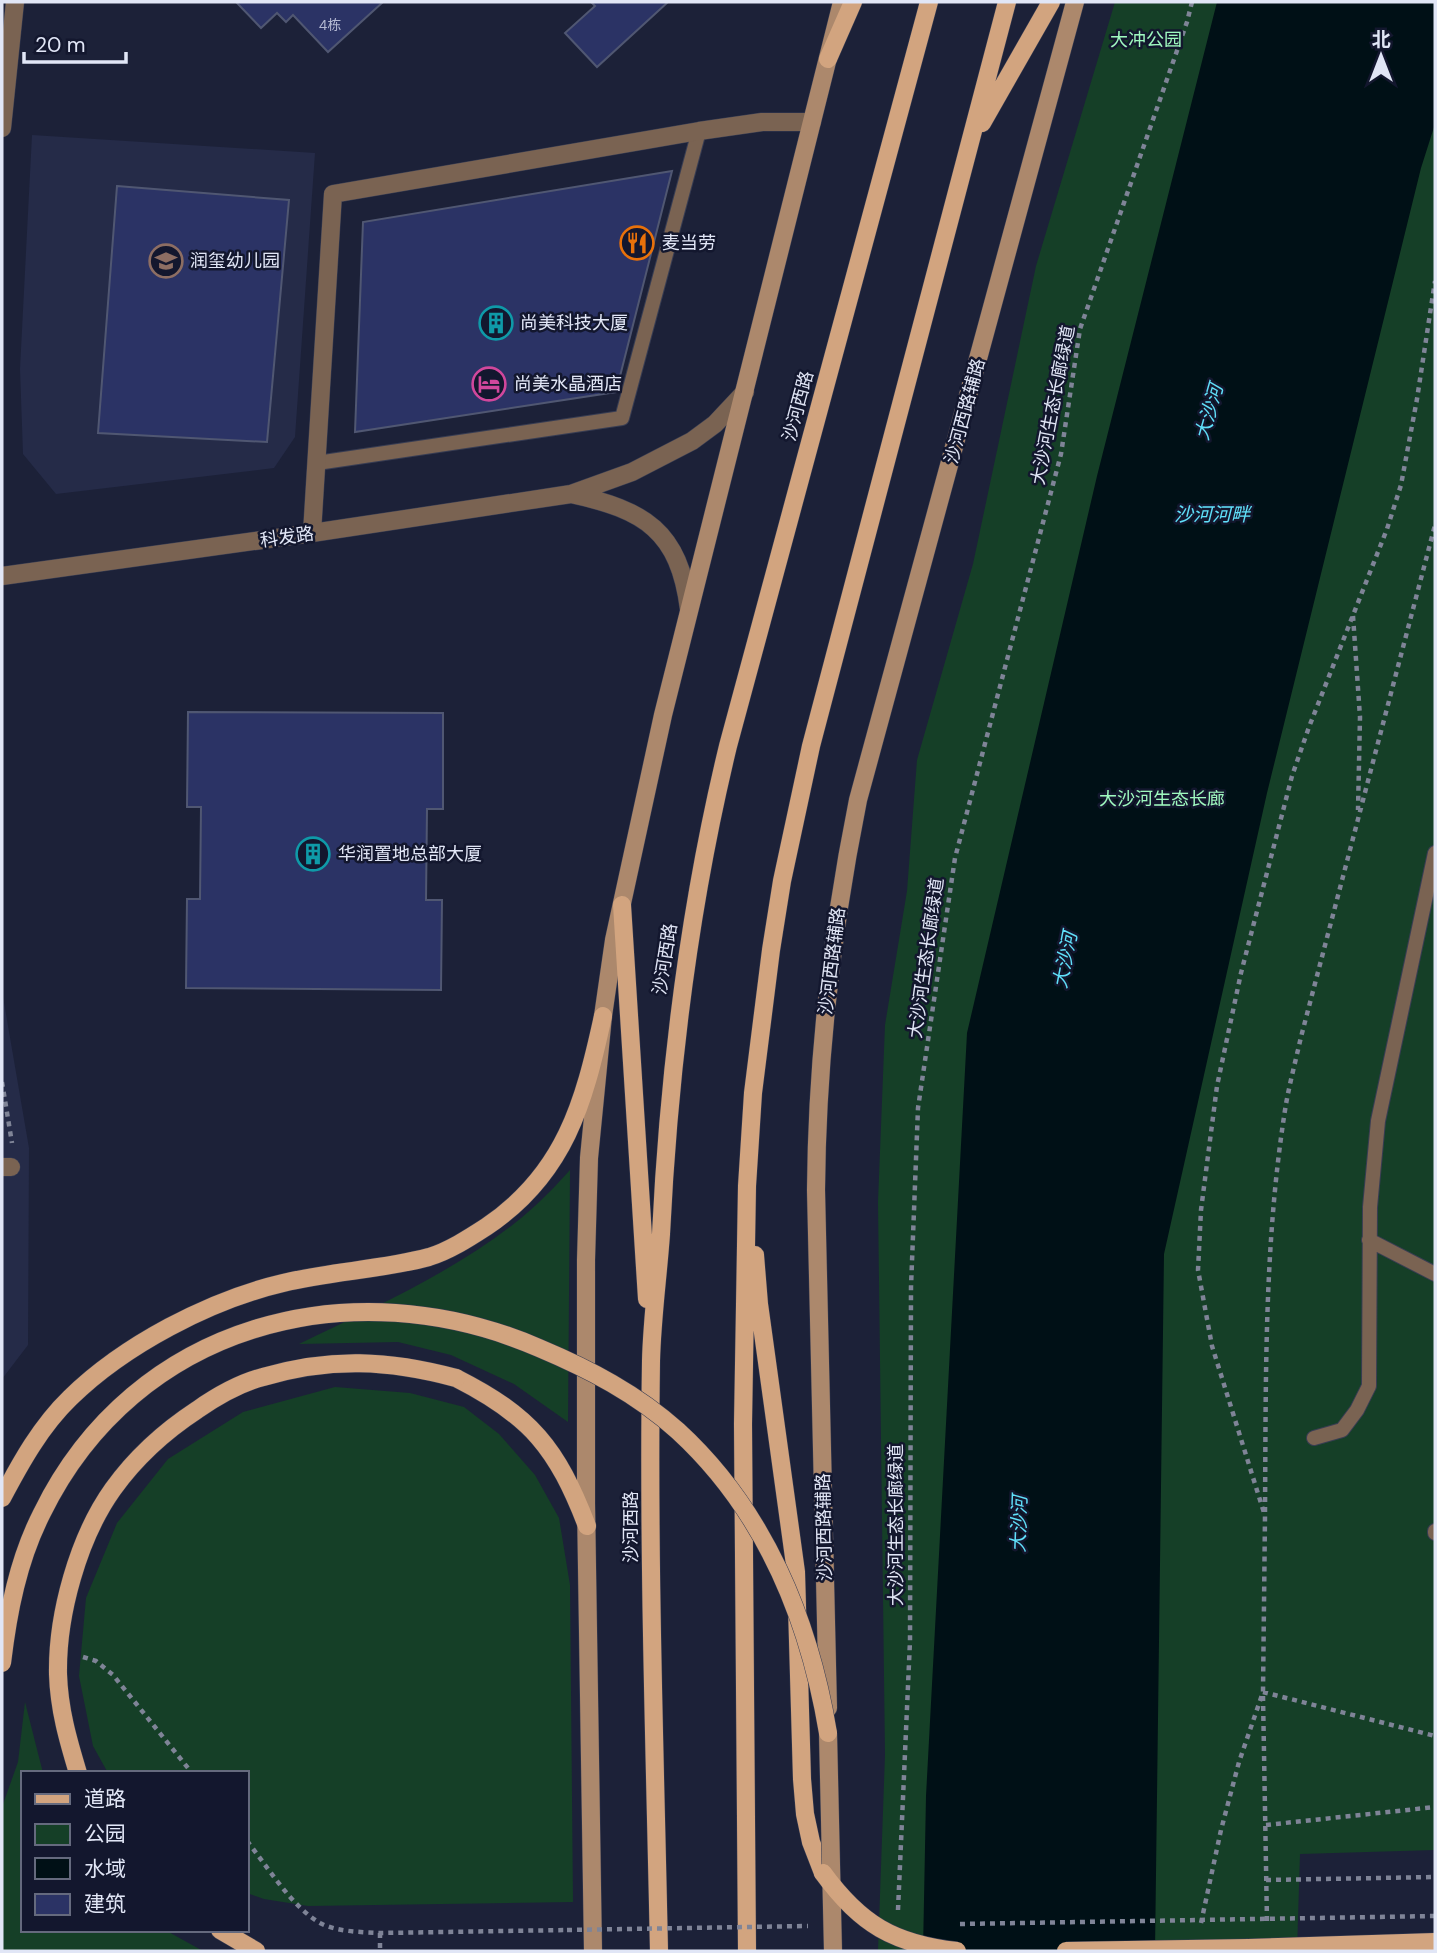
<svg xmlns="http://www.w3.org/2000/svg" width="1437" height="1953" font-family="'DM Sans','Noto Sans SC',sans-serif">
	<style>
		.built { fill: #252b48 }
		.green { fill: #153f27 }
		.water { fill: #001016 }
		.building { fill: #2b3365; stroke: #505772; stroke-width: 2 }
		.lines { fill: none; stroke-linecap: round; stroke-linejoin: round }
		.service-casing { stroke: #383d53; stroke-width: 16 }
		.pedestrian-casing { stroke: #383d53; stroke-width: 19 }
		.minor-casing { stroke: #383d53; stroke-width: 19 }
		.tertiary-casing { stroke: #383d53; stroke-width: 19 }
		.secondary-casing { stroke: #383d53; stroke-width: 19 }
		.primary-casing { stroke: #383d53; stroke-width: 19 }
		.path { stroke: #7f8497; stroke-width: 4.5; stroke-dasharray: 5 5; stroke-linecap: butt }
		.service { stroke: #7a6352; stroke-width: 14 }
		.pedestrian { stroke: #7a6352; stroke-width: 18 }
		.minor { stroke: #7a6352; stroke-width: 18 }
		.tertiary { stroke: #7a6352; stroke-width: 18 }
		.secondary { stroke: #ac886c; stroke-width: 18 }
		.primary { stroke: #d2a47f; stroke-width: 18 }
		.secondary-bridge-casing { stroke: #383d53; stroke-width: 19; stroke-linecap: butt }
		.primary-bridge-casing { stroke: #383d53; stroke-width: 19; stroke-linecap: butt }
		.path-bridge { stroke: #7f8497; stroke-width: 4.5; stroke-dasharray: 5 5; stroke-linecap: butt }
		.secondary-bridge { stroke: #ac886c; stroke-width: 18 }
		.primary-bridge { stroke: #d2a47f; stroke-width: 18 }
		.labels { text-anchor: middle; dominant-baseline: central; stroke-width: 5; stroke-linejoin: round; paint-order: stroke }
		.number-label { font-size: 14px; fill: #b4b9d2 }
		.park-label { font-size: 18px; fill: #9ff9bf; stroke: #13172e }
		.poi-label { font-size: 18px; fill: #e1e6f6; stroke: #13172e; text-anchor: start }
		.street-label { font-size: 18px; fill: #e1e6f6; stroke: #13172e }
		.water-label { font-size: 19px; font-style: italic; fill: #60e0fa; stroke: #13172e }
	</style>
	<rect width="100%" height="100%" fill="#1c2138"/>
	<path class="built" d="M32,135L315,153L295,437L274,468L56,494L23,454L20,369Z
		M2,991L29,1148L28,1345L2,1379Z"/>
	<path class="green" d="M1115,2H1435V1850L1300,1854L1297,1951H878L885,1755L878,1202L885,1025L907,891L917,760L973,564L1036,266Z
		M570,1170L568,1422L514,1384L451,1355L398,1342L299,1344C377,1306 472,1264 536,1205C548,1194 559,1182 570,1170Z
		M335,1387L410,1393L464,1407L499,1434L535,1475L559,1518L570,1585L573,1902L308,1906L264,1899L247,1893V1773H108L93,1746L79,1676L86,1598L117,1523L168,1459L243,1412Z
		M25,1702L43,1773H23V1930H165L203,1951H2V1807L18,1762Z"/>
	<path class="water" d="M1217,2H1435V124L1421,168L1267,793L1164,1254L1155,1951H923L926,1796L967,1033L1097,476Z"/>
	<path class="building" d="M236,2H383L328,52L293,15L286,22L277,13L261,28Z
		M591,2H668L597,67L565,33L595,6Z
		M672,171L616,392L355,432L363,222Z
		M117,186L289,200L267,442L98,433Z
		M188,712L443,713V809H427L426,900H442L441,990L186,988L187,899H200L201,807H187Z"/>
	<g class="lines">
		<defs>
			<path id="service" d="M317,463L622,418L699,131
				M1369,1240L1435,1274
				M1314,1438L1342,1430L1357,1410L1369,1386L1370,1207L1378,1121L1435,853
				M1435,1533V1531"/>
			<path id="pedestrian" d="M2,1167H11"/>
			<path id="minor" d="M2,128L15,2
				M312,533L333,194L699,131L762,122H812"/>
			<path id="tertiary" d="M571,494C645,510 679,531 689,609
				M2,576L312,533L571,494L632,472L692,441L715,424L745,392"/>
			<path id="secondary" d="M828,1708L816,1190C817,1058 832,929 858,800L1075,2
				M593,1951L586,1503V1260L589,1158L603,1016L614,940L663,715L842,2"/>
			<path id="primary" d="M828,59L853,2
				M982,123L1051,2
				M622,905L647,1299
				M755,1255L759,1304L796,1572L802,1779L805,1814L811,1842L823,1873
				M456,1378C531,1416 557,1448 587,1526
				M2,1498C21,1462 41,1426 70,1398C124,1345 210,1300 283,1283C331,1271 381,1270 429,1257C449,1251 469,1238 486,1227C565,1174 584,1103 603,1016
				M220,1930L256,1951
				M1248,1948L1435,1942
				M659,1951C655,1755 648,1558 651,1361C652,1319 658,1276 661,1234C669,1069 689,907 728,746L929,2
				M747,1951L743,1424L747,1186L753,1093L771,950L782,881L811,746L1007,2"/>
		</defs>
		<use href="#service" class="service-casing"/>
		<use href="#pedestrian" class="pedestrian-casing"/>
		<use href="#minor" class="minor-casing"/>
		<use href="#tertiary" class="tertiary-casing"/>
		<use href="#secondary" class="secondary-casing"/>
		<use href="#primary" class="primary-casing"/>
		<path class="path" d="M1353,616L1360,717L1358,810
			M2,1082L12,1143
			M1265,1512C1266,1376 1264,1239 1286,1104C1290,1082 1296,1059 1301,1037L1435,525
			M83,1657L96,1661L113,1675L192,1773
			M1263,1692L1435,1736
			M1263,1696L1267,1922
			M1266,1825L1435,1807
			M247,1841C267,1866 292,1907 320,1923C337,1932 361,1932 380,1933L567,1930
			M1266,1880L1435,1877
			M898,1910L910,1641L911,1287L918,1108L955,858L1061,454L1080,329L1187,22L1192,2
			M1201,1923L1221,1830L1239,1762L1263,1692L1265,1516L1212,1346L1198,1270L1201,1210L1217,1086L1241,973L1292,776L1309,727L1387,529L1401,485L1417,399L1435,281
			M380,1933V1951"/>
		<use href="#service" class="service"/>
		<use href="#pedestrian" class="pedestrian"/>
		<use href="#minor" class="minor"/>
		<use href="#tertiary" class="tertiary"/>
		<use href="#secondary" class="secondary"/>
		<use href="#primary" class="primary"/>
		<defs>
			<path id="secondary-bridge" d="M828,1733L833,1951"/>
			<path id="primary-bridge" d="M2,1663C8,1612 18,1560 42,1513C135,1323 352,1267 539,1348C589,1369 637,1394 678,1431C764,1510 809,1619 828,1733
				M78,1773C68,1740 59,1709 58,1674C57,1615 78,1538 113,1489C136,1457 165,1431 197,1410C217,1396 240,1383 263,1377C331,1357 389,1360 456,1378
				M823,1873C860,1924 894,1944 957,1951
				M1066,1951L1248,1948"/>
		</defs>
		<use href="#secondary-bridge" class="secondary-bridge-casing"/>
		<use href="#primary-bridge" class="primary-bridge-casing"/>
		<path class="path-bridge" d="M960,1924L1435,1916
			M567,1930L808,1926"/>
		<use href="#secondary-bridge" class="secondary-bridge"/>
		<use href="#primary-bridge" class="primary-bridge"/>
	</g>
	<defs>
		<symbol id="restaurant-ring" viewBox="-11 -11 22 22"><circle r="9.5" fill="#13172e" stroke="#e8710a" stroke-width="1.5"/><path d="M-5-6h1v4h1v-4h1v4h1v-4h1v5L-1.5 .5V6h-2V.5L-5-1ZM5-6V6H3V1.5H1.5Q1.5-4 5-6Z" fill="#e8710a"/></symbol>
		<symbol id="school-ring" viewBox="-11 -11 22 22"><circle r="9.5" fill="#13172e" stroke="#8d6e63" stroke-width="1.5"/><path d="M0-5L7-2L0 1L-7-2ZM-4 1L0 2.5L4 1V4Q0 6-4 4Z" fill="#8d6e63"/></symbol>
		<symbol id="building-ring" viewBox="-11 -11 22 22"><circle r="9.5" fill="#13172e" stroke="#0f9aa8" stroke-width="1.5"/><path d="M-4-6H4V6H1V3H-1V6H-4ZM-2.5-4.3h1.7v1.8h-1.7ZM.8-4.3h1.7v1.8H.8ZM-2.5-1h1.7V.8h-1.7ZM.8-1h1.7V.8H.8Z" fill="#0f9aa8"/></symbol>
		<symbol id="hotel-ring" viewBox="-11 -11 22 22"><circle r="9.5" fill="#13172e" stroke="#d1479c" stroke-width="1.5"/><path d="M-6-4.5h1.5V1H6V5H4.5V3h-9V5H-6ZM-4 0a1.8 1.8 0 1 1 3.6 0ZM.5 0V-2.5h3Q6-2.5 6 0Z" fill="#d1479c"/></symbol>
	</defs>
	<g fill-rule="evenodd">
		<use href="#restaurant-ring" x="618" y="224" width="38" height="38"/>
		<use href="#school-ring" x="147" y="242" width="38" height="38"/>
		<use href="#building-ring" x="477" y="304" width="38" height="38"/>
		<use href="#hotel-ring" x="470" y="365" width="38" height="38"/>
		<use href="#building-ring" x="294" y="835" width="38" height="38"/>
	</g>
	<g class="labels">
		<g class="number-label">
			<text x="330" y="25">4栋</text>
		</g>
		<g class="park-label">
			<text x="1146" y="40">大冲公园</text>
			<text x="1162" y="799">大沙河生态长廊</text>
		</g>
		<g class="poi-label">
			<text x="662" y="243">麦当劳</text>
			<text x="190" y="261">润玺幼儿园</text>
			<text x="520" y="323">尚美科技大厦</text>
			<text x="514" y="384">尚美水晶酒店</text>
			<text x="338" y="854">华润置地总部大厦</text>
		</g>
		<g class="street-label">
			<text transform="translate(1053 405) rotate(-79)">大沙河生态长廊绿道</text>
			<text transform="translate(798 406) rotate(-75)">沙河西路</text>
			<text transform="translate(965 411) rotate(-75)">沙河西路辅路</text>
			<text transform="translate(287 537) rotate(-8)">科发路</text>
			<text transform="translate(926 958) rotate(-82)">大沙河生态长廊绿道</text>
			<text transform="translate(665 959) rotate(-81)">沙河西路</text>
			<text transform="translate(832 961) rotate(-83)">沙河西路辅路</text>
			<text transform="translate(896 1525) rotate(-90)">大沙河生态长廊绿道</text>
			<text transform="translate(631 1527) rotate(-90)">沙河西路</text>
			<text transform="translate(824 1527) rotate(-91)">沙河西路辅路</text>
		</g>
		<g class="water-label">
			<text transform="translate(1209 412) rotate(-74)">大沙河</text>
			<text x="1212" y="514">沙河河畔</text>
			<text transform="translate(1065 960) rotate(-79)">大沙河</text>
			<text transform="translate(1019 1524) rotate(-88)">大沙河</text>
		</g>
	</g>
	<rect width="1437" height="1953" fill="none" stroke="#e1e6f6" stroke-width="7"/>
	<rect x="21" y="1771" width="228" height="161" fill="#13172e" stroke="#656a7e" stroke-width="2"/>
	<rect x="35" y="1794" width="35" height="10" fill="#d2a47f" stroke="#656a7e" stroke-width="2"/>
	<text x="84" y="1806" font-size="21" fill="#e1e6f6">道路</text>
	<rect x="35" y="1824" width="35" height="21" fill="#153f27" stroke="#656a7e" stroke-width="2"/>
	<text x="84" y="1841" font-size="21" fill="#e1e6f6">公园</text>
	<rect x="35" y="1858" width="35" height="21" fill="#001016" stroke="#656a7e" stroke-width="2"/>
	<text x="84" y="1876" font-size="21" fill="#e1e6f6">水域</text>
	<rect x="35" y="1894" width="35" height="21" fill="#2b3365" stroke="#656a7e" stroke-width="2"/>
	<text x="84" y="1911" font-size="21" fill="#e1e6f6">建筑</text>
	<g transform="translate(1381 56)" stroke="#13172e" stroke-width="5" paint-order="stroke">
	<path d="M0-5L12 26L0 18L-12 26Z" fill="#e1e6f6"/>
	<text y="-10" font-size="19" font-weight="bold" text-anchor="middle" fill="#e1e6f6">北</text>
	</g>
	<path d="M24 52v10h102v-10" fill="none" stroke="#e1e6f6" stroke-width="3.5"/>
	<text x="35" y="52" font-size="21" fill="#e1e6f6" stroke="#13172e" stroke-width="5" paint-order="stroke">20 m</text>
</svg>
